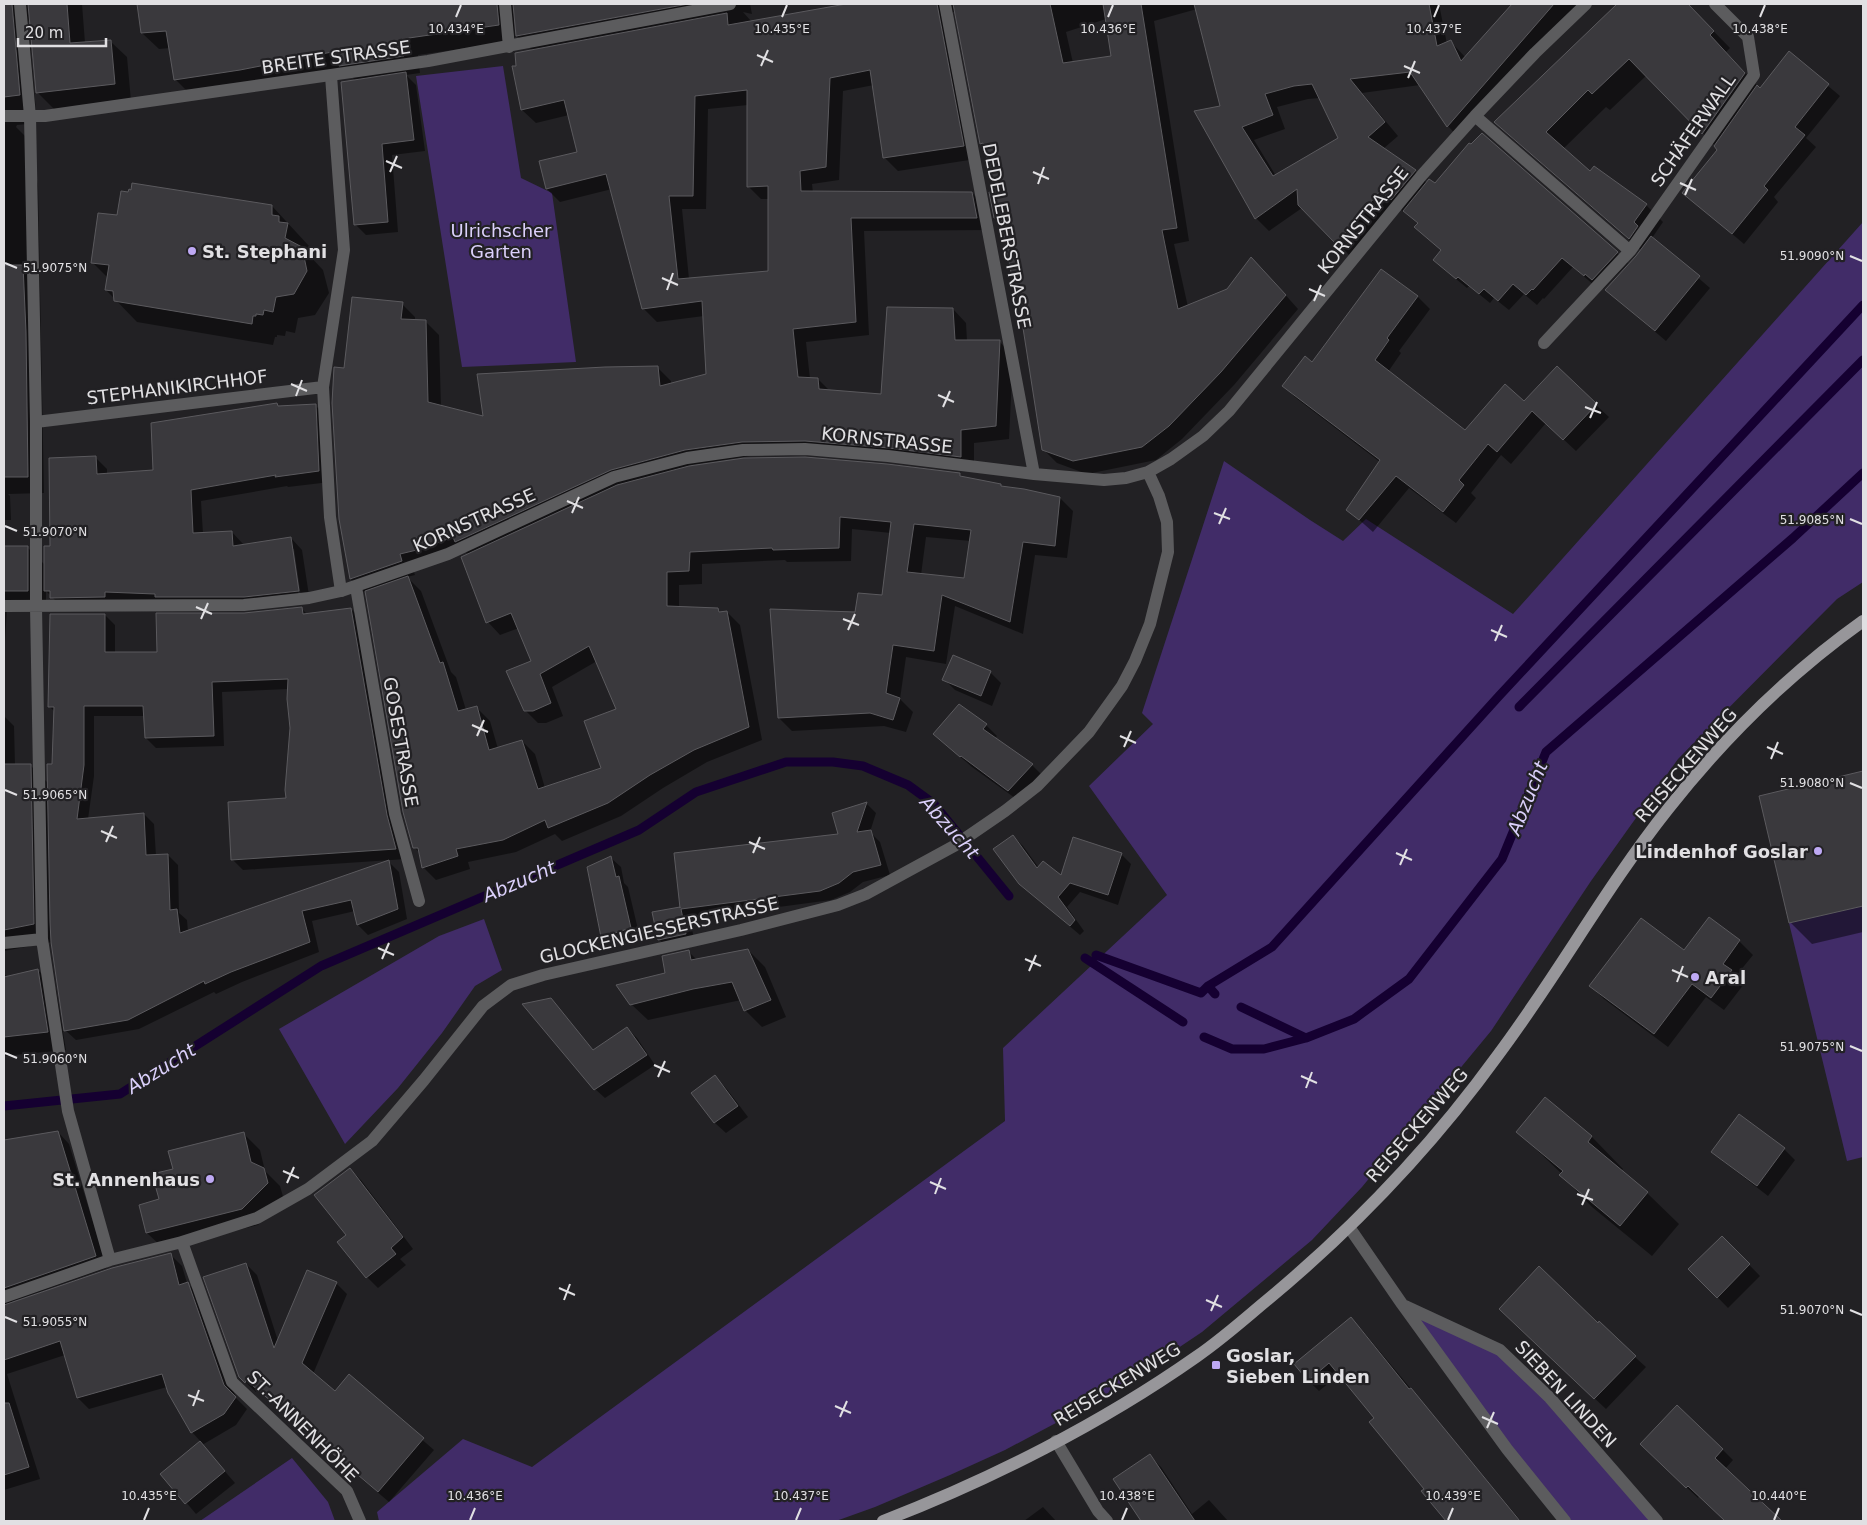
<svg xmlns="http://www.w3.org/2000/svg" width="1867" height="1525" font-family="'DejaVu Sans',sans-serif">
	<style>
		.green { fill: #412c68 }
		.shadow { fill: #0007; fill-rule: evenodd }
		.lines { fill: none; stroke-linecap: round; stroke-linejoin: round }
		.stream { stroke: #150031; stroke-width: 9 }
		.building { fill: #3a393d; stroke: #5b5a5e; fill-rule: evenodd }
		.pedestrian { stroke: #5c5c5e; stroke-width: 12 }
		.minor { stroke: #5c5c5e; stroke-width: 12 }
		.primary { stroke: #97969a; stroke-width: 12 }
		.ticks { fill: none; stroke: #e1e0e3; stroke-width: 2 }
		.poi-dot { fill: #bea9f4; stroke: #222124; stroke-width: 2 }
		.labels { text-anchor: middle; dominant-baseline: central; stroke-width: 4.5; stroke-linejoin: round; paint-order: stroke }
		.street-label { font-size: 18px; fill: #e1e0e3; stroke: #222124 }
		.park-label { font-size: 18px; fill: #dcd1fc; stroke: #222124 }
		.poi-label { font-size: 18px; font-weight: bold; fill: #e1e0e3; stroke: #222124; text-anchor: start }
		.water-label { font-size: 19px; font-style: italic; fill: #dbd0fb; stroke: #222124 }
		.ticks-label { font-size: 12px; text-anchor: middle; fill: #e1e0e3; stroke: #222124; stroke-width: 4.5; stroke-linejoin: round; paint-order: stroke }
	</style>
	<rect width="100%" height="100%" fill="#222124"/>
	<path class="green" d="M503,66L521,178L552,193L576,362L462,367L416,76Z
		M1863,222V582L1837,599L1678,759L1591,881L1491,1031L1362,1187L1312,1240L1202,1332L1132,1379L1069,1416L1005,1450L950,1475L875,1507L836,1521H379L377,1512L463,1439L532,1467L1005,1121L1003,1048L1167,895L1089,786L1153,724L1142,713L1224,461L1310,520L1343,541L1366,519L1513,614Z
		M1863,906V1157L1847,1161L1789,923Z
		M484,919L502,970L475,986L442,1033L398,1088L345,1144L279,1029L439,936Z
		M1402,1304L1500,1350L1657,1521H1565Z
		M292,1458L328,1502L335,1521H200Z"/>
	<path class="shadow" d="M4,4H82L85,43L110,41L127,57L131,101L54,109L37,92L30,16L28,22L36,111L28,124L17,125L16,127L31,142L38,186L44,493L8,494L10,496L11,520H4Z
		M139,4H750L752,14L743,12L751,21L754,20L757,23L854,4H1370L1366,35L1408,31L1402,4H1439L1447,44L1451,42L1466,58L1514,4H1578L1461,140L1448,126L1420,85L1362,93L1398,136L1383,149L1415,171L1427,183L1617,253L1628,263L1603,289L1596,283L1595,286L1573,267L1544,299L1543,298L1537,305L1524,294L1509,310L1494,298L1490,303L1469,286L1467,288L1445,270L1435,260L1442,250L1419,224L1406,211L1405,213L1394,204L1350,256L1302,208L1269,231L1256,218L1222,107L1197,9L1154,21L1189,241L1174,244L1188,307L1265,272L1298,309L1234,385L1182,439L1156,460L1087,474L1057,463L1043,449L1017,285L1014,282L1003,226L995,217L996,193L986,148L981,143L955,11L950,14L976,159L898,171L885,158L874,85L843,91L839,180L812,184L813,193H972L985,206L990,230L864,231L869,335L806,342L810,379H818L830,391L882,395L953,309L966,323L967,341L1000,342L1013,356L1009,439L974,443V470L819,454L756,455L691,465V467L960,474L963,478L1000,485L1003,487L1060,498L1073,511L1067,558L1035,555L1023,634L955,606L946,664L906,657L900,699L913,712L906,732L884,726L792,731L779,718L856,613L883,597L891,533L852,529L851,561L787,562L785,560L702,564V584L679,585V608L718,609L722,613L727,612L740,625L762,740L707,762L663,788L621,816L562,841L555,834L516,852L468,862L470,869L436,880L423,867L421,854L414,847L366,591L364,592L351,579L340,519L346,369L402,304L415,317V321L426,322L439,335L441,407L485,418L657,367L671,381V384L708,375L704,316L657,322L644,309L612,189L560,202L547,189L579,152L569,115L536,123L522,110L514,67H517L533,51L517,36L516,22H514L515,41L418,55L420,73L406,75L416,85L425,151L392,155L398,232L366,235L355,224L356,81L344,69L192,96L175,79L170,48L159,49L142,33ZM1106,19L1112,57L1073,63L1066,32ZM1320,98L1340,138L1276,176L1254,140L1285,129L1277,107L1308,99ZM748,105V186L761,199H769V273L689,279L682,209H706L708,109ZM926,537L971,541L965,580L921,575ZM465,551L469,555L462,558L488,622L500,635L519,628L532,662L525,710L538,723H546L563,716L552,687L597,661L617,710L603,768L545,788L535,754L522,741L498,749L490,721L477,708L466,710L456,677L451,672L421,591L407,577L415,575L412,567Z
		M1619,4H1687L1730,48L1726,52L1760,89L1789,53L1840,96L1806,138L1816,147L1774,197L1778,202L1744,244L1684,193L1719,150L1647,75L1610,110L1606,107L1563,149L1590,173L1594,168L1646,205L1663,222L1652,238L1710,288L1666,341L1606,290L1642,251L1513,139L1496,122Z
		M272,206L309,246L308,254L323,270L329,293L315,315L298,318L295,333L286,331L285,336L277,335V337H275L273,345L137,322L106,290L108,278L92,262L118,217Z
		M1417,296L1430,309L1399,351L1401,353L1388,372L1465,431L1524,403L1596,405L1609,417L1576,451L1546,423L1511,464L1501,455L1471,493L1476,498L1456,523L1409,488L1373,532L1348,510L1380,462L1296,398L1284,386L1312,363Z
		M277,405L280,407L315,405L327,417L330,482L288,487L287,486L201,501L203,534L232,532L243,544V546L291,538L302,550L310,602L63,608L46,591V609L7,608L4,657V547H27L45,565L51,547L96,458L107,469V475L155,471ZM292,549H294L301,597H299Z
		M301,608L307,614L351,609L361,619L406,859L243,870L232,859L287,799L291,728L289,689L222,692L224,746L156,748L146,738L145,716H94V776L88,819L144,814L154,824L156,856L168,855L178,865L179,913L187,920L188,932L389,862L399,872L407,919L368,935L358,925L355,911L312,921L319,952L242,982L216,994L214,992L139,1029L76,1040L65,1030L52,942L4,951V716L14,726L15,765H30L49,784L53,766L55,712L49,706L105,615L115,625V653H158L244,614Z
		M990,672L1001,683L992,706L955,690L944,679Z
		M986,725L997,736L994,739L1032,765L1043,776L1019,801L972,767L934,734Z
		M1863,772V932L1812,944L1791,923L1760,797Z
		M866,803L876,813L870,832L880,842L890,875L863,882L850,892L831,900L690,919L695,944L670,950L660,940L654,913L680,908L682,910L675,854L839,835Z
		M1013,836L1023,846L1039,868L1061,877L1121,854L1131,864L1118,905L1080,892L1067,907L1084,931L1080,935L1020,884Z
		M611,858L621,867L624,883L628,887L640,938L612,946L602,936Z
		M1709,919L1739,941L1753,955L1736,976L1744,984L1724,1010L1706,997L1668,1047L1604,999L1591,986L1684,951Z
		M748,950L765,967L786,1017L762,1027L746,1011L741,1000L648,1020L631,1004L667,973L689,952L697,960Z
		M38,970L56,989L66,1050L4,1056V974L8,977Z
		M551,999L594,1051L627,1028L637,1038L655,1065L605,1098L595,1089Z
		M715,1077L726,1088L748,1117L726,1133L715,1123L693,1093Z
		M1545,1099L1592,1137L1623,1169L1621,1171L1647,1193L1679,1224L1652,1256L1592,1207L1561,1175L1562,1174L1518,1132Z
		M58,1132L69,1144L107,1268L13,1301L9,1305L171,1255L182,1266L187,1283L199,1295L236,1398L247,1409L236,1425L202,1445L235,1483L196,1514L162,1474L201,1442L192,1432L167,1387L89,1409L78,1398L65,1355L7,1374L40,1479L4,1490V1145Z
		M244,1134L260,1150L265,1171L280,1186L284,1200L258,1225L164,1249L147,1233L140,1205L160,1200L174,1170Z
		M1784,1149L1795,1160L1768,1196L1724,1162L1713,1151Z
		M350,1169L361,1180L413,1249L400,1259L406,1265L378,1288L367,1277L347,1235Z
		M1722,1237L1760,1276L1728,1308L1690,1269Z
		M246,1264L257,1275L278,1341L336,1283L347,1294L313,1374L335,1393L349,1376L434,1450L389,1502L258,1390L256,1392L240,1377Z
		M1351,1319L1362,1330L1521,1521H1447L1423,1491L1426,1489L1375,1418L1340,1374L1319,1391L1308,1380Z
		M1511,1320L1598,1324L1646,1367L1606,1409Z
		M1722,1449L1733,1460L1725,1469L1781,1521H1726L1699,1496L1698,1498L1652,1455Z
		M1150,1456L1161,1467L1192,1514L1209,1500L1228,1521H1144L1139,1516Z
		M1043,1507L1056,1521H1024Z"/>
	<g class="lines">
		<path class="stream" d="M1519,707L1863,360
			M1096,955L1201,993L1208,986L1215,994
			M1085,958L1183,1022
			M1208,986L1272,947L1499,696L1863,305
			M1241,1007L1306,1038
			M1204,1037L1232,1049H1264L1306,1038L1354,1019L1409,979L1502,859L1546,752L1793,538L1863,473
			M4,1106L120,1094L321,966L639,830L696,792L786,762H833L863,766L908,785L934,804L1009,896"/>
	</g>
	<path class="building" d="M4,4H12L20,95L4,97Z
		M28,4H67L70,43L111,40L115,84L36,93Z
		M137,4H497L499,25L402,39L404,56L339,66L337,51L240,70L174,80L166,31L141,33Z
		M513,4H688L516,36Z
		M846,4H937L964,146L883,158L870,70L830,78L826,167L800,171L801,191L972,192L977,218H851L856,322L793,329L798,377L818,378L819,389L881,394L887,307L953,308L955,340H1000L996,426L961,430V457L889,448L805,441L742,442L685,450L611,470L455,542L453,537L421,549L400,554L402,561L350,579L339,519L332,403L334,367L344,368L352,297L403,302L401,319L426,320L428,402L483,416L477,374L605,367L658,366L660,386L706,374L702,301L642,309L606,174L546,189L539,161L577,152L564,100L521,110L512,66H516L515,53L727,13L728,25ZM747,90V187L768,186V271L678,279L669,196H693L695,96Z
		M953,4H1050L1063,63L1111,56L1103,4H1141L1177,228L1162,230L1178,309L1227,289L1251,257L1286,295L1221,372L1169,426L1142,447L1073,461L1042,450L1016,283H1013L1001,218H994L989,192H995L983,143L980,144Z
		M1194,4H1429L1437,46L1451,40L1461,61L1512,4H1554L1447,127L1410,72L1350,79L1385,122L1368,137L1416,170L1391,200L1380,191L1336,244L1298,205L1297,189L1255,219L1194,111L1220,106ZM1312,84L1338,138L1273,176L1242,127L1273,115L1265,94L1294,86Z
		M1617,4H1688L1714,31L1710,35L1745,73L1702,134L1629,59L1592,94L1588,90L1546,132L1590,171L1594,166L1647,204L1634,222L1638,226L1629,239L1494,122Z
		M1789,51L1829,84L1795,127L1805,135L1764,186L1768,190L1732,234L1682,193L1717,150L1714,146L1757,85L1760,88Z
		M406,72L414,140L382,144L388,222L354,225L341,82Z
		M1482,133L1618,252L1592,280L1585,274L1584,276L1562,258L1533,290L1532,289L1526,295L1513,284L1498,301L1484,289L1479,294L1458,277L1456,279L1433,260L1441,250L1414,227L1418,223L1403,211L1429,179L1435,183L1469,143L1471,144Z
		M132,183L272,205V215L279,216V222L288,223L285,238L302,247L307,271L294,294L276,297L273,312L264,310L263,315L256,314V316H253L252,324L114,301L113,291L105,290L109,265L91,263L98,213L117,215L121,191L128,192L129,189L131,190Z
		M1651,236L1700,276L1655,331L1605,290L1636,256Z
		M4,265H23L26,332L28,477H4Z
		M1381,269L1418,296L1387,338L1389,340L1375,360L1465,430L1505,384L1524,401L1557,366L1597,404L1563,440L1532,411L1497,452L1488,444L1459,480L1464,485L1443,512L1396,476L1359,520L1346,510L1380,460L1282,386L1305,356L1312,362Z
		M277,403L278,406L316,404L319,471L275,477L276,475L191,490L193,533L232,531L233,546L291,537L299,591L244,597H155V594L105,592V597L50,598V591H44V546H50L49,458L96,456L97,474L153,470L151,423Z
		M805,457L887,464L960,473V476L1001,484V486L1024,489L1060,497L1055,546L1023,542L1010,622L942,595L934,651L893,645L886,693L900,698L893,720L870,713L778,718L770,609L855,612L858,593L882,595L891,522L840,517L839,548L773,550L772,548L690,552L689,571L667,572V606L718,608L719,612L727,611L749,727L694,750L650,775L608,803L548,828L545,820L503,840L456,849L458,856L422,868L418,848H413L403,812L365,591L408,576L440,663L443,662L458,711L477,706L489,750L522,740L538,789L601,768L584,721L616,709L589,646L540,674L551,703L533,711H524L506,671L531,661L511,613L486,623L461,557L617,485L689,466L744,458ZM914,524L971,530L964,578L907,572Z
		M4,546H28V591H4Z
		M302,607L303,614L351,608L387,815L396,849L231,860L228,802L286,798L285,790L290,728L287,699L288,679L212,682L214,736L145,738L143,706H84V765L77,819L144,813L146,855L168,854L170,910L177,909L180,933L389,860L398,909L357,925L351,900L302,911L310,942L231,972L205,984L204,981L128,1020L64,1031L51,942L50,922L47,764H52L54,707H48L50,614H105V652H157L156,613H244Z
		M953,655L991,671L981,696L942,680Z
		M959,704L987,724L983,729L1033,764L1008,791L961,756L960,757L933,734Z
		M4,764H31L34,924L4,930Z
		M1863,771V906L1789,923L1759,796Z
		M867,802L857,832L871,830L881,865L853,872L839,883L820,891L681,909L686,934L658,940L652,912L680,907V908L674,853L838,834L832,813Z
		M1013,835L1037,868L1043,861L1061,875L1073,837L1122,853L1108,895L1070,883L1058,897L1075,920L1070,926L1019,884L993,849Z
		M611,856L616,877L619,876L631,928L601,937L587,867Z
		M1709,917L1740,940L1723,964L1732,970L1711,998L1692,984L1654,1034L1589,986L1641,918L1684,950Z
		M748,949L771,1000L744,1011L732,982L693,989L630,1005L616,985L665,973L662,956L689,950L691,960Z
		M38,969L48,1032L4,1037V977Z
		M551,998L593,1050L627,1027L647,1055L594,1090L522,1004Z
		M715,1075L738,1106L714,1123L691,1093Z
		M1545,1097L1592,1136L1588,1142L1648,1192L1620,1226L1559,1175L1563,1171L1516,1132Z
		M1739,1114L1785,1148L1757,1186L1711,1152Z
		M58,1131L96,1256L4,1288V1140Z
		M244,1132L251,1162L264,1168L268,1183L242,1209L146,1233L139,1205L159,1199L152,1174L173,1169L168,1151Z
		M350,1168L403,1237L391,1248L396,1254L366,1278L337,1242L346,1235L314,1195Z
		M1722,1236L1750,1264L1717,1298L1688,1269Z
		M171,1253L179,1285L188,1282L224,1385L236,1397L224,1414L191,1433L168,1393L162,1374L77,1398L60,1341L4,1360V1305L112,1268Z
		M246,1263L274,1348L307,1270L337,1282L302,1363L335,1391L349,1374L424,1438L378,1492L246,1380L245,1383L239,1377L203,1277Z
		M1539,1266L1598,1323L1599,1321L1636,1356L1594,1399L1499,1309Z
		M1351,1317L1409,1389L1411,1388L1520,1521H1446L1421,1491L1424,1489L1369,1422L1374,1418L1329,1363L1308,1381L1294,1364Z
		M4,1403H9L29,1467L4,1475Z
		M1677,1405L1723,1449L1715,1458L1782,1521H1725L1688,1486L1686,1488L1640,1444Z
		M200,1441L225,1471L185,1504L160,1474Z
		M1150,1454L1195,1521H1141L1113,1479Z"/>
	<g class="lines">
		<path class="pedestrian" d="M331,76L344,250L323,387L330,517L341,591
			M36,422L323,387"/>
		<path class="minor" d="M20,4L30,116L36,422V607L42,939L68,1111L110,1260
			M505,4L509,47
			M945,4L1034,474
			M4,116H45L428,61L730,4
			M1475,116L1630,251
			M1544,343L1630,251L1754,75L1748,37L1715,4
			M356,587L395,814L419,901
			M4,606L244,605L309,598L341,591L448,554L614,477L687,458L743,450L805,449L888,456L1034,474L1104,480L1126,478L1148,472L1171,459L1203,436L1229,411L1422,175L1475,116L1535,53L1586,4
			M4,943L42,939
			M1349,1227L1402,1304L1507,1449L1565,1521
			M182,1242L232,1382L347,1491L360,1521
			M4,1297L110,1260L182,1242L257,1218L308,1189L372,1141L424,1080L483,1006L511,985L543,975L741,930L838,905L866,894L954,846L1005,811L1037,786L1089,732L1122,686L1135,661L1150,624L1168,552L1167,522L1159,496L1148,472
			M1405,1306L1500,1350L1550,1398L1657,1521
			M1056,1441L1098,1511L1107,1521"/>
		<path class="primary" d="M883,1521C990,1480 1102,1423 1196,1357C1218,1342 1239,1324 1260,1306C1349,1233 1430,1149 1498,1055C1558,975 1606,887 1668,809C1724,738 1790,673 1863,621"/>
	</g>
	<path class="ticks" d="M456,17L461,5M782,17L787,5M1108,17L1113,5M1434,17L1439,5M1760,17L1765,5M757,55L773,62M761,66L768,50M1404,66L1420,73M1408,78L1415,61M386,161L402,168M390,172L397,156M1033,172L1049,179M1680,183L1696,190M1038,184L1044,167M1685,195L1692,179M1850,256L1862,261M5,263L17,268M662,278L678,285M1309,289L1325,296M667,290L673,273M1314,301L1321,285M291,384L307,391M938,395L954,402M296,396L302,380M943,407L950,391M1585,407L1601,413M1590,418L1597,402M567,501L583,508M572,513L579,497M1214,513L1230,519M1850,519L1862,524M1219,524L1226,508M5,526L17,531M196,607L212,614M201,619L208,603M843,619L859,625M848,630L855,614M1491,630L1507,637M1495,641L1502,625M472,725L488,732M477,736L484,720M1120,736L1136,743M1124,747L1131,731M1767,747L1783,754M1771,759L1778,742M1850,783L1862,788M5,790L17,795M101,831L117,838M106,842L113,826M749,842L765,849M753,853L760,837M1396,853L1412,860M1400,865L1407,849M378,948L394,955M382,959L389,943M1025,959L1041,966M1672,970L1688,977M1029,971L1036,955M1677,982L1683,966M1850,1046L1862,1051M5,1053L17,1058M654,1065L670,1072M1301,1076L1317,1083M658,1077L665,1061M1306,1088L1312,1072M283,1171L299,1178M930,1182L946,1189M287,1183L294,1167M935,1194L941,1178M1577,1194L1593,1200M1582,1205L1589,1189M559,1288L575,1295M564,1300L570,1284M1206,1300L1222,1307M1850,1310L1862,1315M1211,1311L1218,1295M5,1317L17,1322M188,1395L204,1401M193,1406L199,1390M835,1406L851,1413M840,1417L847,1401M1482,1417L1498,1424M1487,1428L1494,1412M144,1520L149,1508M470,1520L475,1508M796,1520L801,1508M1122,1520L1127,1508M1448,1520L1453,1508M1774,1520L1779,1508"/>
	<g class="poi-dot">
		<circle cx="192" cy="251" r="5"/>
		<circle cx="1818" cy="851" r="5"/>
		<circle cx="1695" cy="977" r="5"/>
		<circle cx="210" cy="1179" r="5"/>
		<rect x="1211" y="1360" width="10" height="10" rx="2.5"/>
	</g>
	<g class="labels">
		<g class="street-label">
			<text transform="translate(336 57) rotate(-8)">BREITE STRASSE</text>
			<text transform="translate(1693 130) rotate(-55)">SCHÄFERWALL</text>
			<text transform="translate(1363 220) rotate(-51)">KORNSTRASSE</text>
			<text transform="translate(1007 236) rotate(79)">DEDELEBERSTRASSE</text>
			<text transform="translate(177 387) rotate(-7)">STEPHANIKIRCHHOF</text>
			<text transform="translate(887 440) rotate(6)">KORNSTRASSE</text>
			<text transform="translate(474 520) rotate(-24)">KORNSTRASSE</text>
			<text transform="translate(401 742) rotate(80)">GOSESTRASSE</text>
			<text transform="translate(1686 765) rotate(-49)">REISECKENWEG</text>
			<text transform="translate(659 930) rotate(-13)">GLOCKENGIESSERSTRASSE</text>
			<text transform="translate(1417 1125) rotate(-49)">REISECKENWEG</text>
			<text transform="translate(1117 1384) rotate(-31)">REISECKENWEG</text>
			<text transform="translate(1566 1394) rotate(47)">SIEBEN LINDEN</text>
			<text transform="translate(303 1426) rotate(45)">ST.-ANNENHÖHE</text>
		</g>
		<g class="park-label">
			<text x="501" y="230">Ulrichscher<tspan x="501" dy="21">Garten</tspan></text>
		</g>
		<g class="poi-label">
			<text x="202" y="251">St. Stephani</text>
			<text x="1808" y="851" text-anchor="end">Lindenhof Goslar</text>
			<text x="1705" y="977">Aral</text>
			<text x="200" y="1179" text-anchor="end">St. Annenhaus</text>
			<text x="1226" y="1355">Goslar,<tspan x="1226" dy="21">Sieben Linden</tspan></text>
		</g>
		<g class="water-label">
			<text transform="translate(1527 798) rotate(-68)">Abzucht</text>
			<text transform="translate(950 827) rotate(48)">Abzucht</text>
			<text transform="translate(519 881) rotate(-23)">Abzucht</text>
			<text transform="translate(161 1068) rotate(-32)">Abzucht</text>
		</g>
	</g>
	<g class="ticks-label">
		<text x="456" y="33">10.434°E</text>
		<text x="782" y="33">10.435°E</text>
		<text x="1108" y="33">10.436°E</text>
		<text x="1434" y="33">10.437°E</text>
		<text x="1760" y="33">10.438°E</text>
		<text x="1812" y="260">51.9090°N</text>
		<text x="55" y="272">51.9075°N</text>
		<text x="1812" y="524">51.9085°N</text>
		<text x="55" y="536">51.9070°N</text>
		<text x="1812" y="787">51.9080°N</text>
		<text x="55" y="799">51.9065°N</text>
		<text x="1812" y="1051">51.9075°N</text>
		<text x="55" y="1063">51.9060°N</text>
		<text x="1812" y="1314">51.9070°N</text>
		<text x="55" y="1326">51.9055°N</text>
		<text x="149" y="1500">10.435°E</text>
		<text x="475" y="1500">10.436°E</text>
		<text x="801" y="1500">10.437°E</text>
		<text x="1127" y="1500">10.438°E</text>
		<text x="1453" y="1500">10.439°E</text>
		<text x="1779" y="1500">10.440°E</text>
	</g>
	<rect width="1867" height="1525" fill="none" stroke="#e1e0e3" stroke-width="10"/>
	<path d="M18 38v8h88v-8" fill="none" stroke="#e1e0e3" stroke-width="2.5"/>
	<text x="25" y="38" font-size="15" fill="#e1e0e3" stroke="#222124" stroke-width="4" paint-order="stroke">20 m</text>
</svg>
